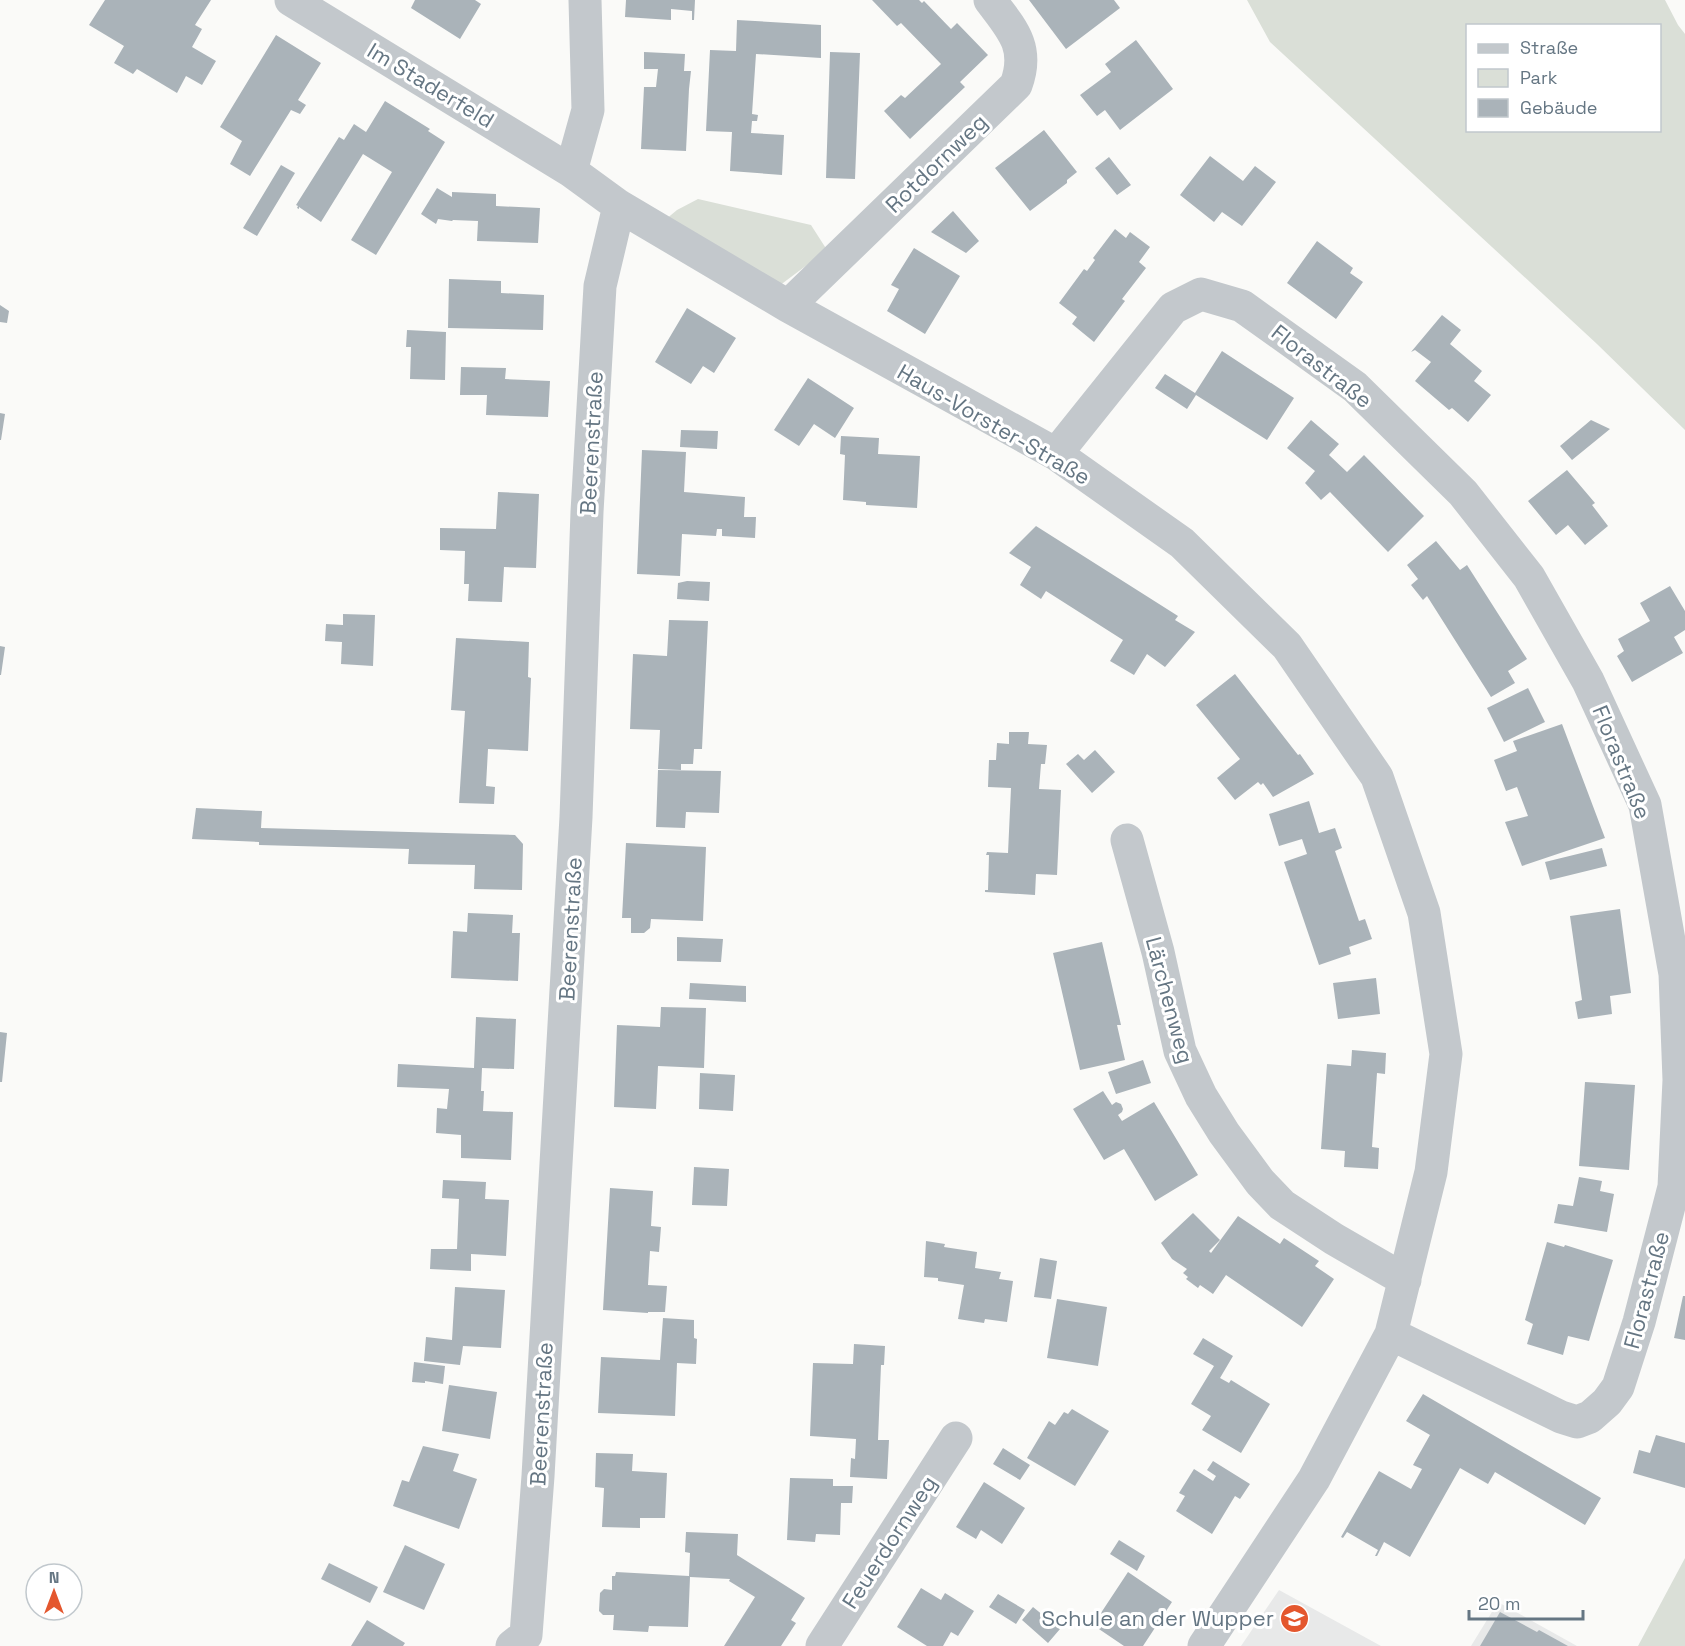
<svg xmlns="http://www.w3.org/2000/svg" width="1685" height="1646" font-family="'Space Grotesk',sans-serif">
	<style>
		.built { fill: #e8e9e9 }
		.green { fill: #dadfd7; fill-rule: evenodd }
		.building { fill: #aab3b9 }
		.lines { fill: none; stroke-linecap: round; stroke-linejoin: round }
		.minor { stroke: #c3c8cc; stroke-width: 33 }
		.labels { text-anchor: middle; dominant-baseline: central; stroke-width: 6; stroke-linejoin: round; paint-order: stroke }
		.street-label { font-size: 22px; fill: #657683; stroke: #fff }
		.poi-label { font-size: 22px; fill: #657683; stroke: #fff; text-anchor: end }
	</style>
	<rect width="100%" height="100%" fill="#fafaf8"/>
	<path class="built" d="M1279,1590L1381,1646H1241Z
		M1498,1602L1577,1646H1471Z"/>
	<path class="green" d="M1247,0H1665L1678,25L1685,34V430L1597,344L1270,42ZM1468,26H1660V130H1468Z
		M698,199L811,225L827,250L779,286L665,220L677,210Z
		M1685,1558V1646H1638Z"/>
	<path class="building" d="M105,0H211L195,25L202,29L192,47L216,61L202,85L186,76L177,93L137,69L133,74L114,63L124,46L89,25Z
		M415,0H475L481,4L460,39L411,8Z
		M626,0H695L694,20H692V11L671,9V20L625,17Z
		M872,0H919L922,3L924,1L951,29L957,23L988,55L960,82L965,87L910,139L884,111L901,95L905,98L941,64L901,23L897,26Z
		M1029,0H1114L1120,8L1066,49Z
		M737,20L821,25V58L756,54L752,114L758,115L757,121H752L751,133L784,135L782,175L730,171L732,132L706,131L710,50L736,51Z
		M276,35L321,63L298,100L306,105L300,114L291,110L250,176L230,164L242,141L220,127Z
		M1136,40L1173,89L1120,130L1105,110L1097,116L1080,95L1111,72L1105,64Z
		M644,52L685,54L684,71H691L689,89L686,151L641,149L644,87H656L658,69H644Z
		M830,52L860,53L855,179L826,178Z
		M385,101L430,129L428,131L445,142L376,255L351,240L392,172L363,154L321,222L299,207V209L297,208L298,206L296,205L339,137L344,140L354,124L366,132Z
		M1044,130L1077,172L1067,180V183L1030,211L995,168Z
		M1210,156L1243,181L1255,166L1276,182L1242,226L1222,212L1214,222L1180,195Z
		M1109,157L1131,185L1117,195L1095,168Z
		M281,165L295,173L257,236L243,228Z
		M437,188L452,197V192L496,194V206L540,208L538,243L477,241L478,221L453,220L452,221L438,219L436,224L421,214Z
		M953,211L979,241L966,253L931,232Z
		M1115,229L1126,238L1130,232L1150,247L1139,262L1146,268L1122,299L1125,301L1094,342L1072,324L1077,317L1059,303L1084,269L1087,271L1095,260L1093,258Z
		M1317,241L1353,268L1350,273L1363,282L1336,319L1287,283Z
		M914,248L960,276L925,334L887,311L899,289L891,285Z
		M449,279L501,281V293L544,295L543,330L448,328Z
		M0,305L9,311L7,323L0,322Z
		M687,308L736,338L714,373L703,366L691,384L655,362Z
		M1442,315L1461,330L1450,344L1482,371L1474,381L1491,395L1468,422L1452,408L1449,410L1415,381L1431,362L1415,350L1411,352Z
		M407,330L446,332L445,380L410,379L411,347H406Z
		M1222,351L1294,398L1267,440L1196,395L1187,409L1155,388L1165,374L1195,393Z
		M461,367L506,368L505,379L550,381L548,417L486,415L487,395H460Z
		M808,378L854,408L835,438L814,424L799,446L774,430Z
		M0,413L5,414L1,440H0Z
		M1311,420L1339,444L1329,455L1347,472L1364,455L1424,516L1388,552L1330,492L1321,500L1305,483L1315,471L1287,448Z
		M1591,420L1610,429L1572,460L1560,446Z
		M681,430L718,431L717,449L680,447Z
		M841,436L879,438L878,454L920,456L917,508L866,505V502L843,500L845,455L840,454Z
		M642,450L686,452L684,492L745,497L744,517H756L755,538L722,536V529H717L716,536L682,534L680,576L637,574Z
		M1567,470L1595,503L1592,505L1608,526L1585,545L1568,525L1556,535L1528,501Z
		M498,492L539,494L536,568L504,567L502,602L468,601L469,584H464L465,551L440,550V528L496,529Z
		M1036,526L1178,616L1175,620L1195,632L1165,667L1147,654L1134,675L1110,661L1123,640L1046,591L1041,599L1020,585L1031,567L1009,553Z
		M1436,541L1460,570L1467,565L1527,659L1508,671L1515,683L1491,697L1427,596L1423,600L1411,585L1418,579L1407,565Z
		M687,581L710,582L709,601L677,599L678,583Z
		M1670,586L1685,611V630L1674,637L1683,653L1632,682L1617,656L1624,651L1618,639L1650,621L1640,603Z
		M343,614L375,615L373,666L341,664L342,642L325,641L326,624L343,625Z
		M669,620L708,621L702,749H694L693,764H681V770L658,769L660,730L630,729L633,654L667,656Z
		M456,638L529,642L528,677L531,678L528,751L488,749L486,786L495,787L494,804L459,803L465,711L451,710Z
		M0,646L5,647L1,675H0Z
		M1235,674L1298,755L1300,754L1314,774L1273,797L1263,783L1261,785L1258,782L1235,800L1217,778L1240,759L1196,705Z
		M1528,688L1545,722L1504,742L1487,708Z
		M1562,724L1605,838L1522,866L1505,822L1528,816L1517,787L1506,791L1494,760L1517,751L1513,741Z
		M1009,732H1029L1028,744L1047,745L1045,764H1041L1039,789L1061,790L1057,875L1036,874L1035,895L985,892V890H988L989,855H986L987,852L1008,853L1011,788L988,787L989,760H996L997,743L1009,744Z
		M1095,750L1115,772L1092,793L1066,764L1078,754L1084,760Z
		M658,770L721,771L719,813L686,812L685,828L656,827Z
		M1309,801L1319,833L1335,828L1342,848L1335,851L1359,921L1365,919L1372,939L1349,947L1351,954L1319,965L1284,862L1307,854L1302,839L1279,846L1269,814Z
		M196,808L262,811L261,828L515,835L523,844L522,890L474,889L475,865L408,864L409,849L259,845V842L192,839Z
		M626,843L706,847L703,921L651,919L650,928L644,933H631V918H622Z
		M1602,848L1607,866L1550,880L1545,862Z
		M1620,909L1631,993L1610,996L1612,1014L1578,1019L1575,1002L1582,1000L1570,916Z
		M468,913L513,915L512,933H520L518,981L451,978L453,931L467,932Z
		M677,937L723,939L721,962L677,961Z
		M1102,942L1121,1025H1117L1125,1060L1080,1070L1053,953Z
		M1376,978L1380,1014L1338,1019L1333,983Z
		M690,983L746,986V1002L689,999Z
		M661,1007L706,1008L704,1068L658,1066L656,1109L614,1107L617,1025L660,1027Z
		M476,1017L516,1019L514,1069L482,1068L481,1091H484L483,1111L513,1112L511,1160L461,1158V1135L436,1133L437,1108L447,1109L449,1089L397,1087L398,1064L474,1068Z
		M0,1032L7,1033L2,1082H0Z
		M1352,1050L1386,1053L1385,1074L1377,1073L1372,1147L1379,1148L1378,1169L1344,1167L1345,1151L1321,1149L1327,1064L1351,1066Z
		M1143,1060L1151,1083L1116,1094L1108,1072Z
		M700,1073L735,1075L733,1111L699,1109Z
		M1585,1082L1635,1085L1629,1170L1579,1166Z
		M1103,1091L1112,1105L1116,1102L1121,1104L1123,1109L1122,1112L1118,1115L1122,1121L1154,1102L1198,1175L1155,1201L1124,1149L1104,1160L1073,1109Z
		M694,1167L729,1169L727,1206L692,1205Z
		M1579,1177L1602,1181L1600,1191L1614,1194L1607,1232L1554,1223L1558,1204L1573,1206Z
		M443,1180L486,1182L485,1199L509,1200L506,1256L471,1254V1271L430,1269L431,1249H457L459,1199L442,1198Z
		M610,1188L653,1191L651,1226L661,1227L659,1252L650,1251L648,1285L667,1286L665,1312H648V1313L603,1310Z
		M1193,1213L1220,1240L1209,1251L1211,1253L1238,1216L1280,1244L1284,1238L1319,1261L1315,1266L1334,1279L1302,1327L1226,1275L1213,1294L1200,1285L1198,1288L1186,1279L1188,1277L1183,1273L1187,1269L1172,1259L1161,1243Z
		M926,1241L945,1244L944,1247L977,1252L975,1268L1001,1272L999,1279L1013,1281L1007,1322L985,1319L984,1323L958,1319L964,1285L938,1281V1278L924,1277Z
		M1547,1242L1564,1247L1565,1245L1613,1260L1589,1341L1568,1336L1563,1355L1527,1344L1533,1324L1525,1320Z
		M1040,1258L1057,1261L1051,1299L1034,1297Z
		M455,1287L505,1290L501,1348L463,1346L460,1365L424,1361L426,1337L452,1340Z
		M1683,1296H1685V1340L1674,1338Z
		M1057,1299L1107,1307L1098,1366L1047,1358Z
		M663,1318L694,1320V1338L697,1339L696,1364L677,1363L675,1416L598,1413L601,1357L660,1360Z
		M1203,1338L1233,1356L1220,1378L1229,1383L1231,1380L1270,1404L1241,1453L1202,1430L1211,1416L1191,1404L1214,1366L1193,1354Z
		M854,1344L885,1346L884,1365H881L878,1440H889L887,1479L850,1477L851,1458L855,1459L856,1439L810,1436L813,1363L853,1364Z
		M414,1362L445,1366L443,1384L425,1381V1383L412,1382Z
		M449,1385L497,1392L490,1439L442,1431Z
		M1423,1394L1601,1498L1585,1525L1495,1472L1488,1484L1460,1468L1410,1557L1384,1542L1377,1556H1375L1378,1550L1347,1532L1343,1538L1341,1537L1379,1471L1411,1489L1422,1469L1413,1465L1430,1435L1406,1421Z
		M1072,1409L1109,1431L1075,1486L1027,1458L1049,1421L1055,1425L1064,1412L1068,1414Z
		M1656,1435L1685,1443V1488L1633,1473L1639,1450L1650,1453Z
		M423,1446L459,1454L453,1471L477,1479L459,1529L393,1506L402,1480L409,1482Z
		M1003,1448L1030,1465L1020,1480L993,1464Z
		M596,1453L633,1454L632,1471L667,1473L665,1518H640V1528L602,1527L604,1488L595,1487Z
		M1213,1461L1250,1484L1240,1499L1235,1496L1212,1534L1176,1511L1185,1496L1179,1493L1194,1469L1213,1481L1216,1476L1207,1470Z
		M790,1478L833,1479V1486H853L852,1503H841L840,1535L816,1534L815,1542L787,1540Z
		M984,1482L1025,1508L1002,1544L981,1530L976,1539L956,1527Z
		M686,1532L738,1534L737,1555L805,1598L791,1620L796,1623L781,1646H724L755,1597L729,1581L730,1579L690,1577L688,1627L649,1626L648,1632L613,1630L614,1615H603L599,1611L600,1593L604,1589L612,1590V1576H615L616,1572L689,1576L690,1553L685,1552Z
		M1119,1540L1145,1556L1137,1571L1110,1554Z
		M405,1545L445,1564L424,1610L383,1592Z
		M329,1563L378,1587L370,1603L321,1579Z
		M1128,1572L1172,1602L1143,1646H1124L1093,1625Z
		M921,1588L941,1600L945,1593L974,1611L958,1636L951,1632L943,1646H927L897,1627Z
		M998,1594L1025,1610L1016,1624L989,1607Z
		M1033,1607L1060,1629L1048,1643L1022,1620Z
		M1500,1612L1537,1632L1539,1630L1568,1646H1480Z
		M367,1620L405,1643L403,1646H351Z"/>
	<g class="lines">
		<path class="minor" d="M291,0L571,171L619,206L788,306L1056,454L1182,543L1287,646L1377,777L1424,913L1446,1054L1431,1172L1391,1334L1314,1479L1204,1646
			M571,171L588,110L585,0
			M788,306L1016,85C1030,47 1012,29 990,0
			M1056,454L1173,308L1201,294L1242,306L1355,387L1463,493L1529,577L1588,681L1645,805L1675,974L1679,1080L1674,1187L1639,1322L1618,1387L1607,1402L1590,1417L1577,1422L1561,1417L1391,1334
			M1127,840L1158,952L1180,1051L1201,1096L1224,1133L1260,1182L1282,1205L1334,1239L1405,1280
			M512,1646L526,1635L538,1476L576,817L587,512L600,286L619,206
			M822,1646L956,1438"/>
	</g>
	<defs>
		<symbol id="school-disc" viewBox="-11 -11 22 22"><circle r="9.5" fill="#e4572e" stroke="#fff"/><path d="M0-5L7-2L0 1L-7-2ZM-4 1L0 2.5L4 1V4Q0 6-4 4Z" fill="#fff"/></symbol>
	</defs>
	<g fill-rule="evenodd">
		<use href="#school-disc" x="1278" y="1602" width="33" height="33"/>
	</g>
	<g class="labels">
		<g class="street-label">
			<text transform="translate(431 85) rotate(31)">Im Staderfeld</text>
			<text transform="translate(936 163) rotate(-44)">Rotdornweg</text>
			<text transform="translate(1322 366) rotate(38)">Florastraße</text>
			<text transform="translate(994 424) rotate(30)">Haus-Vorster-Straße</text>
			<text transform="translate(591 443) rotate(-87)">Beerenstraße</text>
			<text transform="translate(1622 762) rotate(68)">Florastraße</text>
			<text transform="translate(570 929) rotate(-87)">Beerenstraße</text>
			<text transform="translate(1170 1000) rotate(75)">Lärchenweg</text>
			<text transform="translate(1646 1290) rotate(-75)">Florastraße</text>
			<text transform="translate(541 1414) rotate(-87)">Beerenstraße</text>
			<text transform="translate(889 1542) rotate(-57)">Feuerdornweg</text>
		</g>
		<g class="poi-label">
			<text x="1274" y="1618">Schule an der Wupper</text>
		</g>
	</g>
	<rect x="1466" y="24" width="195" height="108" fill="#ffffff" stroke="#c1c8cd" stroke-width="1.5"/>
	<rect x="1478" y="44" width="30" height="9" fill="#c3c8cc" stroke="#c1c8cd" stroke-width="1.5"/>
	<text x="1520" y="54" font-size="18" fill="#657683">Straße</text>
	<rect x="1478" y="69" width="30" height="18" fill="#dadfd7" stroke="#c1c8cd" stroke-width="1.5"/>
	<text x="1520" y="84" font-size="18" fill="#657683">Park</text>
	<rect x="1478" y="99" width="30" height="18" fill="#aab3b9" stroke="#c1c8cd" stroke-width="1.5"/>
	<text x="1520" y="114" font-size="18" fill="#657683">Gebäude</text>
	<g transform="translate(54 1592)"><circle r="28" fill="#ffffff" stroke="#c1c8cd" stroke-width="1.5"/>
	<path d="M0-4.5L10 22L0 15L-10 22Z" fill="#e4572e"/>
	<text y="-9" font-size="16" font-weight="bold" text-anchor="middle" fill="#657683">N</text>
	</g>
	<path d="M1469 1610v9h114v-9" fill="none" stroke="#657683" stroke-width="3"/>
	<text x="1478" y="1610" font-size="18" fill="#657683" stroke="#ffffff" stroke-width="4.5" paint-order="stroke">20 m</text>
</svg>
